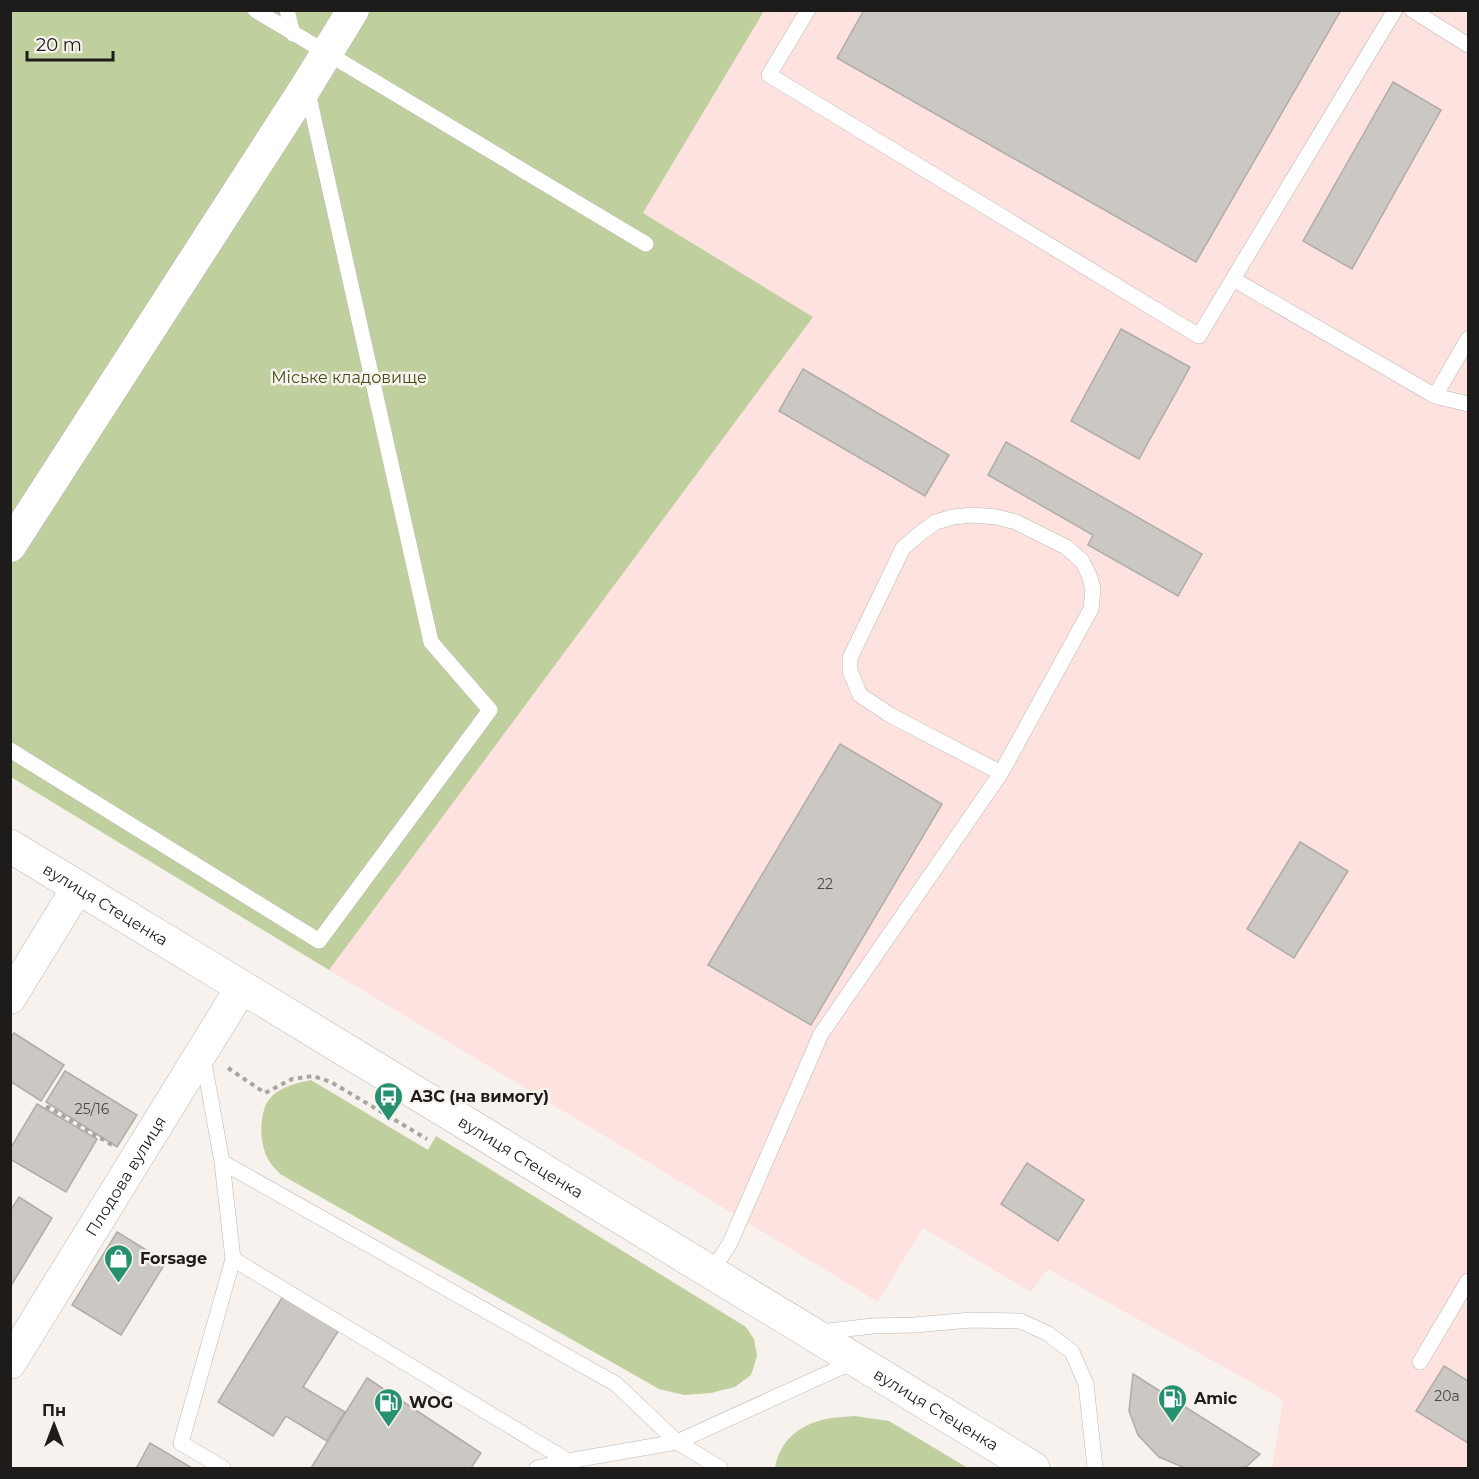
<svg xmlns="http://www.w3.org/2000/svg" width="1479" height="1479" font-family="Montserrat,sans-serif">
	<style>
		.industrial { fill: #fde2e0 }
		.green { fill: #c0cf9e }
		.building { fill: #cbc7c2; stroke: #b0aca7; stroke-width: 1.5 }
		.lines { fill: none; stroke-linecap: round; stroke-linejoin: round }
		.lane-casing { stroke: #bbb7b2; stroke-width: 16 }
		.street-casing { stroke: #bbb7b2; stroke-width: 33 }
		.secondary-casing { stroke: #bbb7b2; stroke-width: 34 }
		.path { stroke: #a9a5a1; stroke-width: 4; stroke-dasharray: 4.5 4.5; stroke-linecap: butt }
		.lane { stroke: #fff; stroke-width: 15 }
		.street { stroke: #fff; stroke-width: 32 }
		.secondary { stroke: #fff; stroke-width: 33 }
		.labels { text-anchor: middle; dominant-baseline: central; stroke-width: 5; stroke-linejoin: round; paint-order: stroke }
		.number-label { font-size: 14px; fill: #494744 }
		.park-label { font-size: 16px; fill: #425014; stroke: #f7f2ed }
		.street-label { font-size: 16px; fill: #1e1c1a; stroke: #f7f2ed }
		.poi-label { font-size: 16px; font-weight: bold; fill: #1e1c1a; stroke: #f7f2ed; text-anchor: start }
	</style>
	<rect width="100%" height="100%" fill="#f7f2ed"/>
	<path class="industrial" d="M764,11H1468V1468H1272L1283,1400L1048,1269L1031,1292L923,1228L878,1302L724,1208L329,970L812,317L643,213Z"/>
	<path class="green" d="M10,11H764L643,213L813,317L329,970L11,777Z
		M311,1080L428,1150L436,1136L746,1327L754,1339L757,1356L751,1375L735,1387L711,1393L684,1395L659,1389L280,1174C276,1169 271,1165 268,1159C259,1144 258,1109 272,1096C283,1086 297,1083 311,1080Z
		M855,1416L889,1421L968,1468H775C780,1440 799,1425 826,1419C835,1417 846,1417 855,1416Z"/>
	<path class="building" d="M864,10H1341L1196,262L837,58Z
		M1393,82L1441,110L1352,269L1303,241Z
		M1121,329L1190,367L1139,459L1071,421Z
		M803,369L949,455L925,496L779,411Z
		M1006,442L1202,554L1178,596L1088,545L1093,535L988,475Z
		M840,744L942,804L811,1025L708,965Z
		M1300,842L1348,871L1294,958L1247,929Z
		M14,1033L64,1065L41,1101L10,1081V1038Z
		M65,1071L137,1115L117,1147L46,1102Z
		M37,1104L97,1139L66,1192L10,1159V1149Z
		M1027,1163L1084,1200L1058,1241L1001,1204Z
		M19,1197L52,1218L12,1284H10V1211Z
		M117,1232L166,1262L121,1335L72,1305Z
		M283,1296L339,1330L303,1387L345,1412L327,1441L286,1416L273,1436L218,1402Z
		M1444,1366L1468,1381V1443L1416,1411Z
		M1133,1374L1260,1454L1246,1467L1235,1468H1185L1159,1457L1138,1435L1129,1411Z
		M367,1378L481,1453L471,1468H311Z
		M150,1443L192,1468H140L137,1467Z"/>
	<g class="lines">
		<defs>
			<path id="lane" d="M255,10L646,244
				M287,10L293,34
				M808,10L769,75L1199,336L1233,279L1435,396L1468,404
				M1412,10L1468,45
				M1233,279L1395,10
				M1435,396L1468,339
				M10,750L319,941L490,710L431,642L307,88
				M203,1057L222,1162L233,1259L568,1461L677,1442L855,1361
				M222,1162L616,1384L677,1442L720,1468
				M711,1273L730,1243L821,1034L1001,773L1091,609L1093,589L1089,575L1082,561L1066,547L1016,522L997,517L973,515L953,517L936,522L923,531L903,548L850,658V671L860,695L890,715L1001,773
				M820,1332L873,1326L914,1325L971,1320L1020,1321L1047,1333L1072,1352L1086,1384L1095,1468
				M1420,1362L1468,1281
				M223,1468L181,1443L233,1259
				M537,1468L568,1461"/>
			<g id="street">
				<path d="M10,546L306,87L353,10"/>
				<path d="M10,998L78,887"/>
				<path id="s1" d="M10,1363L242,987"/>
			</g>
			<g id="secondary">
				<path id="s2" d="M10,846L1033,1468"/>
			</g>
		</defs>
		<use href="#lane" class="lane-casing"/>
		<use href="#street" class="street-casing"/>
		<use href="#secondary" class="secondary-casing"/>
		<path class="path" d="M228,1068L265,1093L292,1079L313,1076L331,1082L427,1139
			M47,1109L48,1107L112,1145"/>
		<use href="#lane" class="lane"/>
		<use href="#street" class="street"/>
		<use href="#secondary" class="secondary"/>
	</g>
	<defs>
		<symbol id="bus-pin" viewBox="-11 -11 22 30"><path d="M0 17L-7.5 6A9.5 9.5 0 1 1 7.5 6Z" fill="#26916f" stroke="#f7f2ed"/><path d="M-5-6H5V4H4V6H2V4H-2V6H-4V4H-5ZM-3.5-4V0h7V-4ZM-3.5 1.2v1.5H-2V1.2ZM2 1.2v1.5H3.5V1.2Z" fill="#fff"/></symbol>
		<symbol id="shop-pin" viewBox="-11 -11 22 30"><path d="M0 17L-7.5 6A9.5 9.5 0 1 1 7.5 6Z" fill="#26916f" stroke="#f7f2ed"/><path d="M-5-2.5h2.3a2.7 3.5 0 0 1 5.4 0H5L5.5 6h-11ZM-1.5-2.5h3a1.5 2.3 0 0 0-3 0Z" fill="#fff"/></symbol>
		<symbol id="fuel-pin" viewBox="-11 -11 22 30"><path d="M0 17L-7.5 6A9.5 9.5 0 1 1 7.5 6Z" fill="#26916f" stroke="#f7f2ed"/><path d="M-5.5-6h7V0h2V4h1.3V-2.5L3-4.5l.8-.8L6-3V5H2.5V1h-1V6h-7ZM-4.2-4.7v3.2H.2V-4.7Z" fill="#fff"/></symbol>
	</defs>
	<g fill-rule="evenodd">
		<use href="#bus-pin" x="372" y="1080" width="33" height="45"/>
		<use href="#shop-pin" x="102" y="1242" width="33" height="45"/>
		<use href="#fuel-pin" x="1156" y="1382" width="33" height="45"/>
		<use href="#fuel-pin" x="372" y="1386" width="33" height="45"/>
	</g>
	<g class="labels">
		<g class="number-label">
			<text x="825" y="884">22</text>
			<text x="92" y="1109">25/16</text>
			<text x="1447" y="1396">20а</text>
		</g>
		<g class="park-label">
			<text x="349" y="377">Міське кладовище</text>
		</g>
		<g class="street-label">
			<text stroke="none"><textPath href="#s2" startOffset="112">вулиця Стеценка</textPath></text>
			<text stroke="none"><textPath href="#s2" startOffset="598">вулиця Стеценка</textPath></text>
			<text stroke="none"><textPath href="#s1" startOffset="220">Плодова вулиця</textPath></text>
			<text stroke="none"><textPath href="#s2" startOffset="1084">вулиця Стеценка</textPath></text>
		</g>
		<g class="poi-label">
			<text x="410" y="1096">АЗС (на вимогу)</text>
			<text x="140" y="1258">Forsage</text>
			<text x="1194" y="1398">Amic</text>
			<text x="409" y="1402">WOG</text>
		</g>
	</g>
	<rect width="1479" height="1479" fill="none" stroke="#1e1c1a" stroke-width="24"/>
	<g transform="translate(54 1425)" stroke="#f7f2ed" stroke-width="4.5" paint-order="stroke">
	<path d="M0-4.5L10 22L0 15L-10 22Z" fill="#1e1c1a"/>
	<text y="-9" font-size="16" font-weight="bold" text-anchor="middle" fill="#1e1c1a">Пн</text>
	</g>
	<path d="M27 51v9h86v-9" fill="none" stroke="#1e1c1a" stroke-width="3"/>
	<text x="36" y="51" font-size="18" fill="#1e1c1a" stroke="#f7f2ed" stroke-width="4.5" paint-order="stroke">20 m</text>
</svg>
